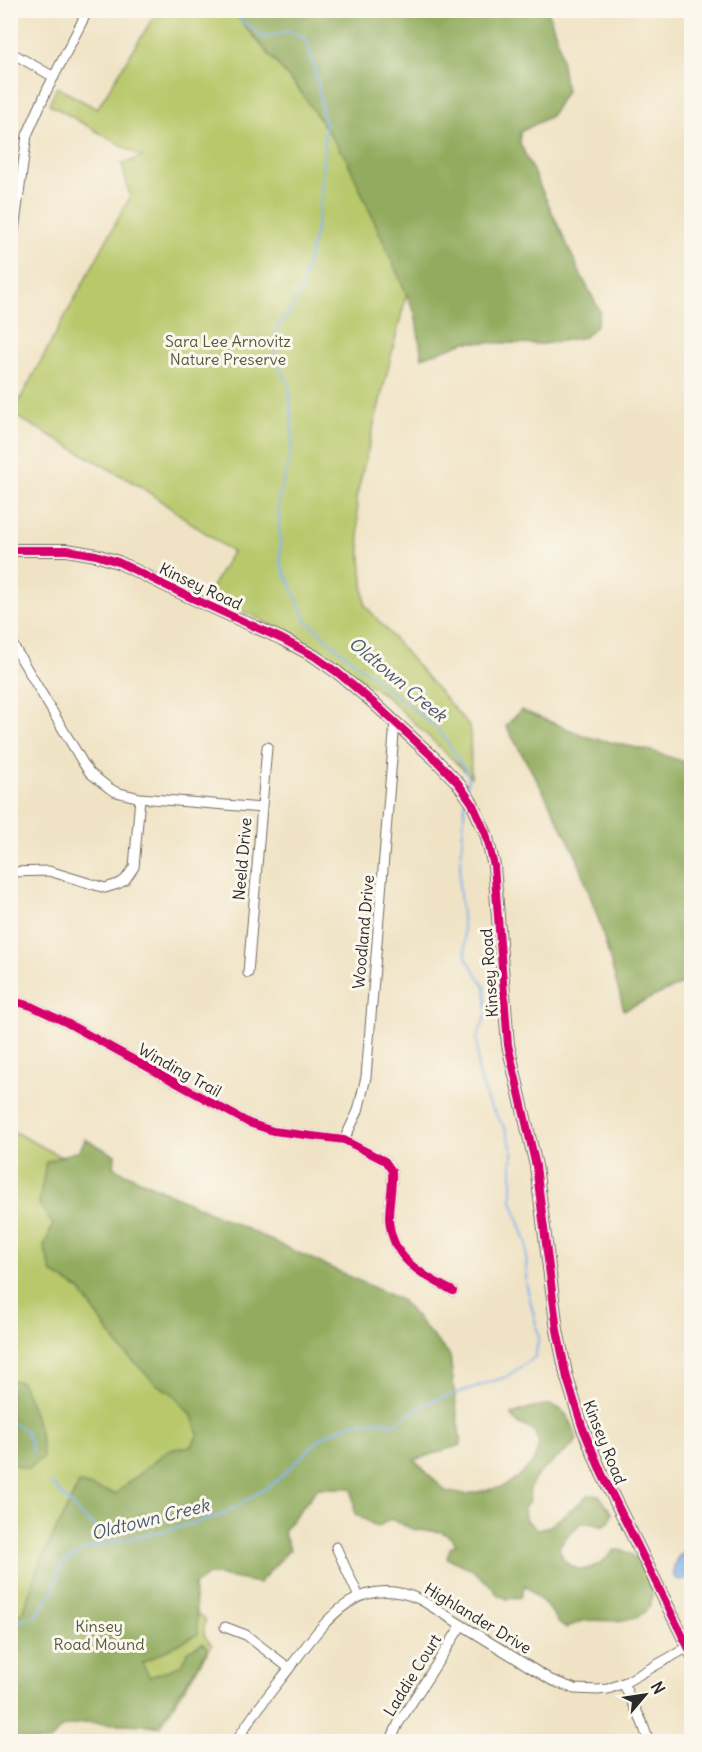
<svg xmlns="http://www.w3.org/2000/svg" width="702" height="1752" font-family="Delius,sans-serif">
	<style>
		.green { fill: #b8c86b; stroke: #727a4b; stroke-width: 1.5 }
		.forest { fill: #92ac5f; stroke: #5e6c45; stroke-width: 1.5 }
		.water { fill: #80b1eb; stroke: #566e8b; stroke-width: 1.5 }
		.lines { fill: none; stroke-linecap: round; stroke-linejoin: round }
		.stream { stroke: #80b1eb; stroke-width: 2 }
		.minor-casing { stroke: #706b61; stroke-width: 11 }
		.tertiary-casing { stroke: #706b61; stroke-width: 14 }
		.minor { stroke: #fff; stroke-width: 9 }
		.tertiary { stroke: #fff; stroke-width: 12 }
		.cycleway-casing { stroke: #fbf7ec; stroke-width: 11 }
		.cycleway { stroke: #d6006c; stroke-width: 8 }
		.labels { text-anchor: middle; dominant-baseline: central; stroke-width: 6; stroke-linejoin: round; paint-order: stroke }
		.park-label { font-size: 16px; fill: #555a3e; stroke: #fbf7ec }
		.street-label { font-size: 16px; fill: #2b2b2b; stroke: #fbf7ec }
		.water-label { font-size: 18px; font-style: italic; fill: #495a6e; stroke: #fbf7ec }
	</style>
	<rect width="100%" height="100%" fill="#fbf7ec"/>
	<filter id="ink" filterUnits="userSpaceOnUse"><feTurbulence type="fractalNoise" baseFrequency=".0167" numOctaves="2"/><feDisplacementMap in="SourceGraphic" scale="12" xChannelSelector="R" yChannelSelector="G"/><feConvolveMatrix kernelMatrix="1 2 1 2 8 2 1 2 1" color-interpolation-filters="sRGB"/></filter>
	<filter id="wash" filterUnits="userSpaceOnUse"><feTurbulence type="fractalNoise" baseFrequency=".008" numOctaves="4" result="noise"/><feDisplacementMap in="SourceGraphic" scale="24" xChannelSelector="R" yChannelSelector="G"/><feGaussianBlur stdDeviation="1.35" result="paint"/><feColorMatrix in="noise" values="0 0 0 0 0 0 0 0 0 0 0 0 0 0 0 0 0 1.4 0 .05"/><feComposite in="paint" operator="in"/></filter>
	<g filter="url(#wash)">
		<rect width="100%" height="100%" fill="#f0e3c5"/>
		<path class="green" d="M157,11H443L466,54L356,498L365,605L470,727L471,777L385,695L296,637L208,594L232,552L141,487L12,414L130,197L122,164L142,157L49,104L57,87L97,109Z
			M11,1130L97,1176L256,1455L173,1598L206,1620C202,1630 203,1638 212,1645L160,1727L50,1709L11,1680Z"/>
		<path class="forest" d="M232,11H548L559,44L566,91L551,116L520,132V143L582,277L600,311L597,324L585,337L543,344L465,342L422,358L415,313L347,160L300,91Z
			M521,710L588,737L651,751L691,764V980L624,1010L600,924L576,855L543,791L506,726Z
			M85,1139L115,1155L114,1168L401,1300L450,1356L461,1445L414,1460L447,1492L467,1494L502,1487L516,1479L533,1463L539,1444L534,1431L517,1423L511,1415C545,1400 567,1397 577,1440C563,1460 524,1472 530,1500L524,1508L525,1519L537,1529L550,1526L589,1495H599L612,1513L610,1521L603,1526L595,1523H581L566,1537L559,1547C568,1581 597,1571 614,1550C627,1550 633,1554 640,1565C657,1589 659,1614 625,1620C612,1622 597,1619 583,1621C577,1622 572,1626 566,1628L558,1622L551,1611L525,1585L521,1597L507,1599L497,1594L490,1585L470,1568L447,1558L450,1548L456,1544C441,1524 433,1535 413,1529C405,1526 398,1522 390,1519L378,1527L355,1514L352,1488H318L283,1531L290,1549L259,1583L210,1574L194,1585L198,1634L142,1663L150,1677L182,1665L188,1651L203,1643L208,1649L158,1725L82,1723L61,1728L50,1741L11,1742V1615L23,1613L37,1569L79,1483L115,1494L168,1450L192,1446L198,1434L192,1416L172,1393L156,1384L119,1347L80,1290L52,1273L44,1246L53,1225L39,1204L46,1162L80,1150Z
			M12,1380L21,1382C33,1407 41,1430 43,1457L28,1469L11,1464L10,1383Z"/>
		<path class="water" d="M691,1547V1577L682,1581L674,1577C672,1560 678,1556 691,1547Z"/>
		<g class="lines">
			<path class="stream" d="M239,10L240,20L265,38L288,31L304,38L310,52L318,84L325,129L321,198L316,230L300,293L287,316L277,328L274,357L289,384L293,440L285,476L278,499L281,564L307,621L337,648L440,731L468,774L467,787
				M10,1422L26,1431L33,1452
				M51,1483L81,1516L98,1529L105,1544
				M10,1625L37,1615L52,1593L62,1564L88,1548L173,1529L220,1516L273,1484L322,1437L353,1423L378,1420L393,1424L429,1402L506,1377L535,1357L539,1337L526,1283L527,1244L512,1201V1149L505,1128L488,1103L478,1072L477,1038L487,1013L485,987L466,957L459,885L465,801"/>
		</g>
	</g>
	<g filter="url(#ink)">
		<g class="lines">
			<defs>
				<path id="minor" d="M10,52L54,77
					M10,260L27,135L47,90L88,10
					M10,640L83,763L90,773L109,788L116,792L140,798L262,808
					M10,872L49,871L105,888L118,884L125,880L134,867L140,798
					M248,973L267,747
					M10,1000L31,1006L67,1023L249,1123L273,1131L344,1140L385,1161L392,1171C393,1186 389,1202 389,1218C391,1259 421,1274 453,1291
					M344,1140L358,1111L366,1077L395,722
					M336,1547L359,1597
					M225,1627L246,1635L289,1668
					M623,1683L642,1722L649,1742
					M236,1742C251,1716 270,1693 288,1670C322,1625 356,1570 421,1600L551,1680L575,1689L597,1690L608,1689L626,1682L692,1645
					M390,1742L398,1724L461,1626"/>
				<path id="tertiary" d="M10,550H67L96,555L118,562L179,592L282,639L314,656L338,673L375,704L435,759L458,783L472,803L486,834L494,866L508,1045L536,1166L557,1330L567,1378L582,1426L602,1474L692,1655"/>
			</defs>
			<use href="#minor" class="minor-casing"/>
			<use href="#tertiary" class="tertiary-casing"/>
			<use href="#minor" class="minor"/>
			<use href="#tertiary" class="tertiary"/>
			<defs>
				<path id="cycleway" d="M10,550H67L96,555L118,562L179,592L282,639L314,656L338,673L375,704L435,759L458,783L472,803L486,834L494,866L508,1045L536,1166L557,1330L567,1378L582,1426L602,1474L692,1655
					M10,1000L31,1006L67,1023L249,1123L273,1131L344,1140L385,1161L392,1171C393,1186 389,1202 389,1218C391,1259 421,1274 453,1291"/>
			</defs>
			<use href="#cycleway" class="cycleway-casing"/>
			<use href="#cycleway" class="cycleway"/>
		</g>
	</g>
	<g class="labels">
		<g class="park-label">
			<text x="228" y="341">Sara Lee Arnovitz<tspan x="228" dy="18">Nature Preserve</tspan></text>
			<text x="99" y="1626">Kinsey<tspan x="99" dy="18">Road Mound</tspan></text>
		</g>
		<g class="street-label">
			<text transform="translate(201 586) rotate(25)">Kinsey Road</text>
			<text transform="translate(242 859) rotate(-85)">Neeld Drive</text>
			<text transform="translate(363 932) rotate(-85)">Woodland Drive</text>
			<text transform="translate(489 973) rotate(-94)">Kinsey Road</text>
			<text transform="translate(180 1070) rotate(29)">Winding Trail</text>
			<text transform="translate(605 1442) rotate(68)">Kinsey Road</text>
			<text transform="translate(478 1618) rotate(31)">Highlander Drive</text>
			<text transform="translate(412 1675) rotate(-58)">Laddie Court</text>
		</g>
		<g class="water-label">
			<text transform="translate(398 679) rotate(40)">Oldtown Creek</text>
			<text transform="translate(150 1519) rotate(-14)">Oldtown Creek</text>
		</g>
	</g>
	<rect width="702" height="1752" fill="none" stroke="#fbf7ec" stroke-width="36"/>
	<g transform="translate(645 1695) rotate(61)" stroke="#fbf7ec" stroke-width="4.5" paint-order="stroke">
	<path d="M0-4.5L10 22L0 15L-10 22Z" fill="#2b2b2b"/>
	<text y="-9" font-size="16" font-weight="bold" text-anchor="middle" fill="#2b2b2b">N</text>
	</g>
</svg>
